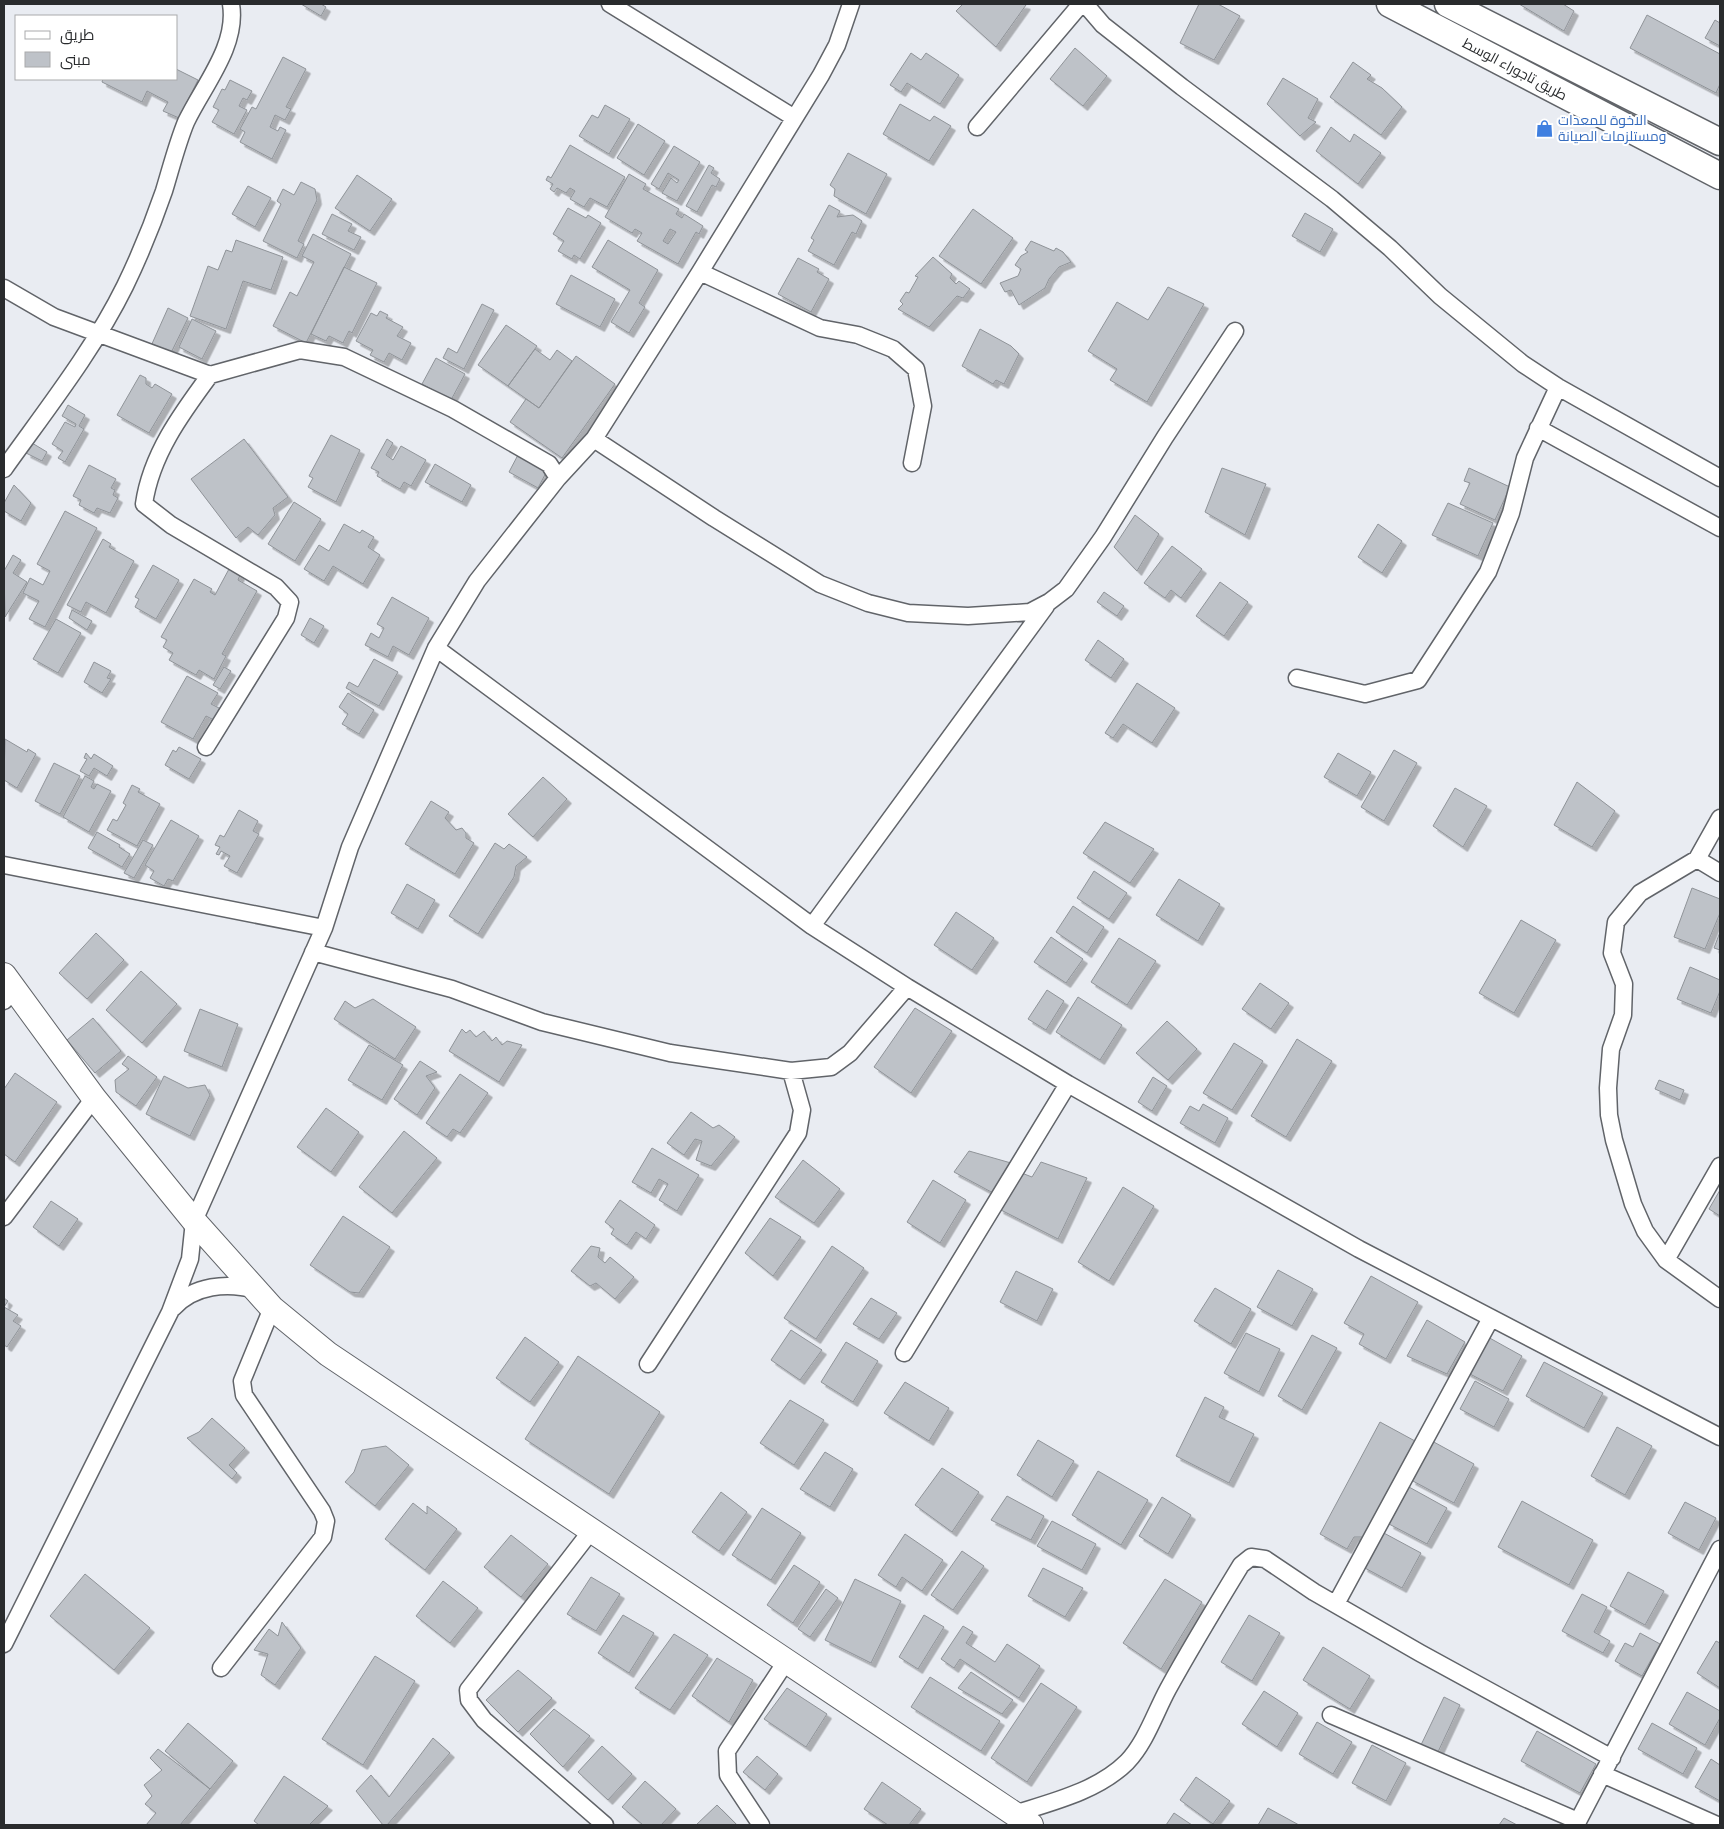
<svg xmlns="http://www.w3.org/2000/svg" width="1724" height="1829" font-family="Ubuntu,Cairo,sans-serif">
	<style>
		.building { fill: #bec2c8; stroke: #8f9398; fill-rule: evenodd; filter: url(#shadow) }
		.lines { fill: none; stroke-linecap: round; stroke-linejoin: round }
		.street-casing { stroke: #616469; stroke-width: 19 }
		.secondary-casing { stroke: #616469; stroke-width: 26 }
		.primary-casing { stroke: #616469; stroke-width: 29 }
		.street { stroke: #fff; stroke-width: 16 }
		.secondary { stroke: #fff; stroke-width: 24 }
		.primary { stroke: #fff; stroke-width: 26 }
		.labels { text-anchor: middle; dominant-baseline: central; stroke-width: 4; stroke-linejoin: round; paint-order: stroke }
		.street-label { font-size: 14px; fill: #292b2d; stroke: #fff }
		.shop-label { font-size: 14px; fill: #366cbe; stroke: #fff; text-anchor: start }
	</style>
	<defs>
		<filter id="shadow"><feDropShadow dx="4.5" dy="4.5" stdDeviation="0" flood-color="#0004"/></filter>
	</defs>
	<rect width="100%" height="100%" fill="#e9ecf2"/>
	<path class="building" d="M301,4H321L326,7L321,16Z
		M963,4H1023L1026,5L996,47L956,11Z
		M1199,4H1218L1240,16L1214,60L1180,43Z
		M1519,4H1563L1574,11L1564,31Z
		M1647,15L1720,54V84L1716,93L1630,48Z
		M1715,20L1720,23V46L1705,38Z
		M1075,48L1107,76L1083,106L1050,79Z
		M911,53L921,60L926,53L959,75L940,104L907,83L901,92L890,85Z
		M283,57L306,69L286,107L291,109L285,120L275,115L270,127L278,131L280,127L286,130L272,159L240,142L245,132L240,129L252,107L256,109Z
		M1353,62L1371,75L1367,79L1382,88L1402,107L1381,135L1330,97Z
		M176,69L198,80L179,118L163,111L168,102L147,91L142,102L102,82L103,79H176Z
		M1283,78L1318,99L1308,118L1316,122L1300,136L1267,104Z
		M230,80L252,91L247,100L243,98L239,106L247,110L234,134L212,122L219,110L213,107L222,89L225,90Z
		M900,104L930,121L934,116L951,126L929,161L883,134Z
		M605,105L630,119L609,154L579,136L592,115L598,118Z
		M638,124L665,141L644,175L617,158Z
		M1331,127L1350,142L1354,134L1381,153L1358,184L1316,151Z
		M570,145L625,177L607,207L590,198L584,207L570,199L575,191L570,188L566,193L557,188L554,192L550,189L553,184L546,180L548,176L551,178Z
		M674,146L700,162L677,201L662,193L671,178L677,183L679,180L668,173L659,189L651,184Z
		M848,153L887,174L866,214L834,196L835,189L830,185Z
		M709,165L714,168L711,173L720,179L716,187L712,185L697,212L686,206Z
		M629,174L646,184L643,189L679,209L676,214L682,218L684,214L703,226L699,234L696,232L678,264L637,241L642,233L635,229L632,233L605,217ZM670,229L676,232L668,244L663,241Z
		M357,175L392,199L370,231L335,208Z
		M301,182L315,189L317,200L298,241L304,244L297,258L263,241L281,204L277,201L283,189L294,195Z
		M248,186L271,198L255,227L232,214Z
		M829,205L840,211L837,217L853,215L862,221L856,234L852,232L834,265L808,251L814,240L811,238Z
		M568,208L586,218L588,215L601,223L580,259L574,255L572,259L558,251L564,241L553,234Z
		M973,209L1013,238L981,284L939,256Z
		M1305,213L1333,229L1320,252L1292,236Z
		M332,214L352,224L348,231L361,237L354,250L322,234Z
		M313,234L351,254L306,343L273,326L290,292L297,296L314,262L302,256Z
		M236,240L283,257L271,290L243,281L226,329L190,316L208,266L218,270L226,250L232,252Z
		M608,240L658,270L639,303L645,307L629,333L611,322L630,290L592,267Z
		M1031,241L1054,251L1056,248L1063,252L1071,262L1059,267L1049,279L1045,288L1019,305L1011,290L1005,292L1000,283L1018,276L1021,269L1015,265L1021,256L1028,252L1025,250Z
		M933,257L952,274L950,278L956,284L959,281L970,289L963,298L957,296L929,327L898,309L903,304L900,301L906,292L909,293L918,277L915,276Z
		M798,258L819,269L817,272L829,279L811,312L778,294Z
		M344,267L377,283L352,333L349,331L343,343L329,336L326,341L311,334Z
		M571,275L615,299L600,327L556,304Z
		M1168,287L1204,304L1147,402L1110,380L1117,369L1088,351L1117,302L1148,320Z
		M482,304L494,310L464,369L443,358L448,348L457,353Z
		M168,308L188,318L170,355L151,346Z
		M380,311L388,315L386,318L403,327L397,336L411,343L402,360L389,353L384,362L370,355L373,350L356,341L371,313L377,316Z
		M192,319L216,331L202,359L179,347Z
		M506,325L537,346L508,386L478,365Z
		M980,329L1011,346L1019,354L1004,384L996,380L993,384L962,366Z
		M535,349L550,360L557,350L572,361L539,408L508,386Z
		M576,356L615,384L562,458L510,422L526,399L539,408Z
		M436,358L465,374L451,400L422,384Z
		M140,375L146,378V384L152,388L155,384L172,394L149,433L117,415Z
		M68,405L85,415L79,426L84,429L65,462L58,458L63,451L52,444L65,422L75,427L76,424L62,416Z
		M331,435L360,450L336,502L308,487L313,478L309,476Z
		M244,439L288,497L273,508L275,515L258,535L248,527L236,538L191,479Z
		M387,439L393,443L386,455L393,460L401,446L426,460L411,486L404,482L400,489L377,476L379,472L371,468Z
		M32,443L47,452L42,461L26,453Z
		M519,453L548,469L538,488L509,472Z
		M435,464L471,485L462,502L425,482Z
		M89,465L116,479L111,488L115,490L113,495L118,498L110,513L97,508L94,513L79,505L81,500L73,496Z
		M1222,468L1266,484L1245,535L1205,512Z
		M1469,468L1510,487L1495,520L1460,504L1470,483L1464,481Z
		M14,485L31,503L21,521L4,511V503Z
		M294,502L321,519L295,561L268,544Z
		M1448,503L1493,523L1478,556L1432,535Z
		M65,511L97,528L45,627L29,619L39,601L23,593L30,578L43,585L50,571L37,564Z
		M1135,515L1159,534L1137,571L1114,547Z
		M344,524L360,533L362,530L374,537L368,547L380,555L363,584L333,566L324,581L304,569L319,545L329,551Z
		M1378,524L1402,541L1382,573L1358,557Z
		M103,539L111,544L109,547L134,561L106,613L86,602L81,612L67,605Z
		M1172,546L1202,569L1181,598L1171,590L1165,598L1144,583Z
		M13,555L21,560L13,573L27,582L5,617L4,571Z
		M153,565L179,580L156,619L135,607L139,599L135,597Z
		M229,569L240,575L238,580L257,591L222,654L226,656L214,679L199,670L196,675L169,660L173,653L163,647L167,640L161,637L194,579L212,589L210,592L215,595Z
		M1220,582L1248,602L1224,636L1196,616Z
		M1104,592L1124,606L1117,616L1097,602Z
		M392,597L429,618L409,655L393,646L388,657L365,645L371,633L379,638L384,628L377,624Z
		M72,610L92,621L87,630L69,618Z
		M310,618L324,626L314,643L301,635Z
		M56,619L81,633L58,673L33,659Z
		M1098,640L1124,659L1111,678L1085,660Z
		M374,659L398,672L379,706L346,688L349,682L358,687Z
		M94,662L111,671L107,678L111,679L102,693L84,682Z
		M224,667L231,671L220,689L213,685Z
		M187,676L218,693L211,704L221,709L214,720L206,716L193,739L161,722Z
		M1137,683L1175,708L1152,743L1123,724L1113,738L1105,733Z
		M348,693L374,710L359,734L342,724L348,714L339,707Z
		M5,739L27,752L28,749L36,754L17,788L4,780Z
		M179,747L201,759L189,779L165,765L173,750L176,752Z
		M1394,750L1417,763L1384,821L1361,807Z
		M86,753L91,759L94,754L113,766L107,776L94,768L89,776L80,771L87,759L84,758Z
		M1338,753L1371,772L1357,796L1324,777Z
		M54,763L80,776L60,814L35,801Z
		M85,776L94,781L91,787L94,789L97,784L111,791L89,832L63,817Z
		M543,777L567,799L533,837L508,814Z
		M1577,782L1615,811L1592,847L1554,825Z
		M132,785L140,789L138,792L160,804L137,846L107,830L113,819L117,821L126,805L123,803Z
		M1455,788L1487,806L1463,847L1433,826Z
		M431,801L449,812L445,818L456,830L462,828L466,833V838L474,843L455,874L405,844Z
		M239,810L258,821L253,831L259,834L237,873L224,866L230,856L221,851L219,855L216,854L220,847L215,845L220,835L224,837Z
		M171,820L199,836L173,881L168,879L164,886L150,878L154,871L145,865Z
		M1105,822L1154,849L1130,883L1083,853Z
		M97,832L120,845L119,847L130,854L122,867L88,848Z
		M143,840L153,845L134,878L124,873Z
		M495,843L504,849L509,844L527,857L516,866L514,877L478,934L449,916Z
		M1094,871L1127,893L1109,919L1077,898Z
		M1179,879L1220,904L1198,941L1156,915Z
		M407,884L435,900L418,929L391,913Z
		M1692,888L1720,899V913L1705,949L1674,937Z
		M1073,906L1104,927L1087,953L1056,932Z
		M956,912L994,938L972,970L934,945Z
		M1521,920L1556,940L1514,1013L1479,993Z
		M1720,932V950L1714,948Z
		M96,933L124,960L87,999L59,973Z
		M1051,937L1083,959L1066,983L1034,962Z
		M1119,938L1156,961L1127,1005L1091,982Z
		M1690,967L1720,980V991L1711,1013L1677,999Z
		M141,971L177,1004L142,1043L106,1010Z
		M1260,983L1289,1003L1271,1029L1242,1009Z
		M1047,990L1064,1001L1046,1030L1028,1019Z
		M1078,997L1122,1025L1100,1060L1056,1032Z
		M373,999L416,1027L395,1059L334,1019L345,1001L355,1008Z
		M915,1008L952,1031L911,1093L874,1067Z
		M200,1009L238,1024L222,1067L184,1051Z
		M93,1018L121,1051L95,1073L67,1040Z
		M1167,1021L1197,1049L1168,1080L1136,1053Z
		M462,1029L466,1033L470,1030L476,1037L484,1031L492,1041L496,1037L502,1045L507,1041L522,1045L499,1082L449,1051Z
		M1297,1039L1332,1061L1286,1137L1251,1116Z
		M1234,1043L1263,1061L1232,1110L1203,1093Z
		M369,1045L403,1065L382,1100L348,1080Z
		M128,1056L157,1077L136,1106L116,1092L115,1080L129,1069L122,1064Z
		M420,1061L437,1072L426,1076L435,1088L417,1115L394,1099Z
		M15,1073L57,1102L15,1162L4,1154V1089Z
		M460,1074L488,1093L460,1133L453,1129L447,1137L426,1123Z
		M164,1076L188,1088L205,1085L210,1095L190,1136L146,1114Z
		M1153,1077L1167,1086L1152,1111L1138,1102Z
		M1659,1080L1684,1090L1680,1100L1655,1089Z
		M1203,1104L1228,1118L1215,1143L1180,1123L1190,1106L1199,1111Z
		M326,1108L359,1132L331,1172L297,1147Z
		M691,1112L713,1128L719,1125L735,1137L711,1166L696,1160L702,1141L695,1139L684,1155L667,1143Z
		M404,1131L437,1158L392,1213L359,1187Z
		M652,1148L699,1175L677,1211L659,1200L668,1184L659,1179L651,1193L632,1182Z
		M969,1151L1011,1163L995,1194L954,1172Z
		M803,1160L840,1189L814,1223L775,1197Z
		M1041,1162L1087,1178L1058,1239L999,1209L1019,1172L1032,1177Z
		M933,1180L966,1200L940,1243L907,1222Z
		M1123,1187L1154,1206L1109,1281L1078,1262Z
		M1720,1190V1216L1709,1209Z
		M620,1200L655,1225L646,1239L636,1232L627,1245L611,1234L614,1229L605,1222Z
		M51,1201L78,1219L59,1246L33,1227Z
		M343,1216L390,1247L359,1293L350,1292L310,1265Z
		M770,1218L801,1237L773,1276L745,1253Z
		M591,1246L600,1248L598,1257L605,1263L610,1257L634,1277L615,1299L596,1283L590,1286L571,1271Z
		M832,1246L864,1268L816,1339L784,1318Z
		M1278,1270L1313,1289L1292,1326L1257,1307Z
		M1016,1271L1053,1289L1037,1321L1000,1302Z
		M1371,1276L1418,1302L1386,1359L1359,1344L1364,1334L1344,1323Z
		M1215,1288L1251,1309L1231,1344L1194,1321Z
		M4,1298L8,1301L4,1307L18,1315L13,1321L21,1326L7,1347L4,1345Z
		M871,1298L897,1313L879,1339L853,1324Z
		M1427,1320L1465,1342L1447,1374L1407,1356Z
		M791,1330L822,1350L800,1380L771,1360Z
		M1246,1333L1280,1349L1259,1392L1224,1373Z
		M1312,1335L1337,1348L1302,1410L1278,1396Z
		M1486,1336L1522,1356L1503,1391L1466,1372Z
		M525,1337L559,1362L530,1402L496,1378Z
		M846,1342L878,1361L853,1402L821,1382Z
		M578,1356L660,1412L609,1494L525,1439Z
		M1544,1362L1603,1393L1584,1428L1526,1396Z
		M1475,1381L1509,1399L1494,1427L1460,1409Z
		M905,1382L949,1408L929,1441L884,1413Z
		M1205,1397L1224,1407L1219,1417L1254,1434L1229,1483L1176,1456Z
		M790,1400L824,1420L794,1465L760,1443Z
		M212,1418L245,1448L229,1465L237,1473L232,1479L187,1438L199,1432Z
		M1380,1422L1415,1441L1363,1537H1354L1347,1549L1320,1534Z
		M1617,1427L1652,1446L1625,1495L1591,1476Z
		M1038,1440L1074,1461L1052,1497L1017,1475Z
		M1432,1441L1474,1464L1454,1503L1411,1480Z
		M386,1446L409,1465L375,1506L345,1482L354,1472L362,1450Z
		M825,1452L853,1469L830,1507L800,1489Z
		M942,1468L979,1492L952,1532L915,1505Z
		M1098,1471L1148,1500L1121,1545L1072,1515Z
		M1409,1487L1447,1508L1427,1544L1389,1524Z
		M721,1492L747,1512L719,1551L692,1532Z
		M1007,1496L1044,1516L1031,1540L991,1520Z
		M1162,1497L1191,1515L1168,1554L1139,1536Z
		M1522,1501L1593,1540L1569,1585L1498,1547Z
		M1685,1502L1716,1518L1699,1550L1668,1533Z
		M413,1503L427,1514V1506L457,1529L425,1570L385,1539Z
		M762,1508L801,1533L771,1580L732,1555Z
		M1052,1521L1096,1544L1082,1570L1037,1546Z
		M1382,1532L1421,1553L1402,1588L1363,1567Z
		M905,1534L943,1560L922,1591L902,1577L896,1587L878,1575Z
		M511,1535L548,1564L521,1597L484,1567Z
		M962,1551L984,1566L953,1610L931,1595Z
		M794,1565L820,1582L793,1623L767,1605Z
		M1043,1568L1083,1588L1065,1617L1028,1596Z
		M1628,1572L1664,1591L1645,1625L1610,1606Z
		M85,1574L150,1628L114,1670L50,1616Z
		M591,1577L620,1594L596,1631L567,1614Z
		M855,1579L901,1601L871,1663L825,1640Z
		M1165,1579L1202,1602L1161,1669L1123,1643Z
		M443,1581L478,1608L450,1643L416,1616Z
		M826,1589L838,1598L810,1637L798,1629Z
		M1582,1594L1607,1607L1594,1632L1610,1641L1603,1653L1562,1631Z
		M623,1615L654,1633L629,1673L598,1653Z
		M924,1615L944,1627L918,1669L899,1657Z
		M1249,1615L1280,1633L1252,1681L1221,1662Z
		M282,1622L301,1648L275,1685L261,1675L268,1654L254,1650L269,1629L278,1636Z
		M963,1626L973,1632L966,1643L995,1662L1007,1644L1040,1666L1019,1698L960,1659L954,1668L941,1659Z
		M1640,1633L1660,1644L1642,1676L1615,1661L1625,1643L1633,1647Z
		M674,1634L708,1655L670,1710L635,1688Z
		M1716,1641L1720,1643V1688L1697,1673Z
		M1323,1647L1370,1676L1350,1709L1303,1680Z
		M375,1656L415,1681L363,1765L322,1739Z
		M717,1658L753,1680L729,1722L692,1696Z
		M518,1670L552,1698L518,1732L486,1700Z
		M971,1672L1013,1700L1002,1714L958,1688Z
		M930,1677L1000,1721L981,1751L911,1707Z
		M1041,1683L1077,1707L1027,1782L991,1758Z
		M787,1688L827,1714L806,1747L764,1719Z
		M1264,1691L1298,1713L1277,1747L1242,1724Z
		M1687,1692L1720,1711V1718L1705,1745L1669,1724Z
		M1444,1697L1460,1705L1437,1754L1420,1747Z
		M554,1709L590,1736L563,1767L530,1734Z
		M1317,1722L1352,1742L1333,1774L1299,1754Z
		M188,1723L233,1761L210,1789L165,1751Z
		M1652,1723L1697,1748L1683,1774L1638,1749Z
		M1537,1731L1596,1764L1580,1793L1521,1761Z
		M433,1738L450,1753L387,1825H383L356,1791L371,1775L389,1797Z
		M1372,1745L1406,1763L1386,1801L1352,1783Z
		M602,1746L632,1774L608,1800L578,1772Z
		M158,1749L210,1789L180,1825H146L156,1813L145,1804L152,1796L144,1785L162,1770L150,1758Z
		M757,1756L778,1774L765,1790L743,1772Z
		M1711,1759L1720,1765V1801L1695,1787Z
		M284,1776L328,1806L309,1825H259L254,1821Z
		M1196,1777L1230,1801L1213,1824L1180,1800Z
		M645,1781L676,1809L661,1825H643L622,1807Z
		M882,1782L921,1809L909,1825H888L864,1809Z
		M717,1805L737,1825H696Z
		M1268,1808L1299,1825H1258Z
		M1174,1813L1192,1825H1166Z
		M1504,1818L1517,1825H1499Z"/>
	<g class="lines">
		<defs>
			<path id="street" d="M610,4L793,117
				M1085,4L1103,25L1182,87L1332,199L1390,248L1440,296L1523,364L1558,387L1720,478
				M977,127L1081,4
				M700,272L820,328L858,335L893,349L916,369L923,406L912,463
				M4,288L54,317L210,375L300,350L344,357L453,409L549,464L558,478
				M1538,428L1720,528
				M594,439L714,518L820,584L868,603L908,613L968,616L1030,612L1049,602L1066,589L1103,537L1165,437L1235,331
				M4,469C46,410 93,351 125,286C140,255 153,223 164,191C171,168 177,144 186,122C203,86 238,46 231,4
				M436,648L812,926L907,987
				M1297,678L1365,694L1418,680L1488,572L1511,513L1525,458L1558,387
				M206,747L286,618L290,602L276,587L171,525L144,504C151,455 181,414 210,375
				M1720,818L1697,859L1640,893L1616,922L1612,953L1624,984L1623,1015L1611,1049L1608,1088L1609,1115L1614,1140L1633,1204L1645,1231L1666,1260L1720,1299
				M1697,859L1720,873
				M4,865L324,928
				M812,926L1046,606
				M313,952L452,989L542,1022L670,1053L791,1071L831,1067L850,1053L907,987L1068,1084L1359,1249L1720,1437
				M4,1001L14,989
				M4,1217L94,1098
				M1666,1260L1720,1166
				M173,1308C194,1285 227,1282 256,1290
				M904,1353L1068,1084
				M648,1364L798,1133L802,1110L791,1071
				M591,1531L468,1690L469,1700L484,1720L605,1825
				M1336,1604L1491,1318
				M4,1644L170,1312L190,1259L194,1221L324,928L350,847L436,648L477,581L558,478L594,439L700,272L821,75L837,45L851,4
				M221,1668L323,1537L326,1521L322,1511L244,1395L242,1381L272,1308
				M1331,1715L1578,1821
				M1602,1774L1717,1825
				M1014,1814C1052,1802 1098,1791 1127,1762C1146,1742 1155,1713 1168,1689C1191,1647 1216,1606 1241,1565L1251,1557L1265,1559L1314,1592L1420,1653L1612,1758
				M761,1825L728,1775L727,1751L787,1660
				M1576,1825L1720,1549"/>
			<path id="secondary" d="M4,975L94,1098L194,1221L272,1308L328,1354L1031,1825"/>
			<path id="primary" d="M1390,4L1720,176
				M1448,4L1720,142"/>
		</defs>
		<use href="#street" class="street-casing"/>
		<use href="#secondary" class="secondary-casing"/>
		<use href="#primary" class="primary-casing"/>
		<use href="#street" class="street"/>
		<use href="#secondary" class="secondary"/>
		<use href="#primary" class="primary"/>
	</g>
	<defs>
		<symbol id="shop-bare" viewBox="-9 -9 18 18"><path d="M-5-2.5h2.3a2.7 3.5 0 0 1 5.4 0H5L5.5 6h-11ZM-1.5-2.5h3a1.5 2.3 0 0 0-3 0Z" fill="#3f7fe0" stroke="#fff" stroke-width="2.5" paint-order="stroke"/></symbol>
	</defs>
	<g fill-rule="evenodd">
		<use href="#shop-bare" x="1532" y="116" width="25" height="25"/>
	</g>
	<g class="labels">
		<g class="street-label">
			<text transform="translate(1515 69) rotate(28)">طريق تاجوراء الوسط</text>
		</g>
		<g class="shop-label">
			<text x="1558" y="120">الاخوة للمعدات<tspan x="1558" dy="16">ومستلزمات الصيانة</tspan></text>
		</g>
	</g>
	<rect width="1724" height="1829" fill="none" stroke="#292b2d" stroke-width="10"/>
	<rect x="15" y="15" width="162" height="65" fill="#ffffff" stroke="#a9aaab"/>
	<rect x="25" y="31" width="25" height="8" fill="#ffffff" stroke="#a9aaab"/>
	<text x="60" y="40" font-size="15" fill="#292b2d">طريق</text>
	<rect x="25" y="52" width="25" height="15" fill="#bec2c8" stroke="#a9aaab"/>
	<text x="60" y="65" font-size="15" fill="#292b2d">مبنى</text>
</svg>
